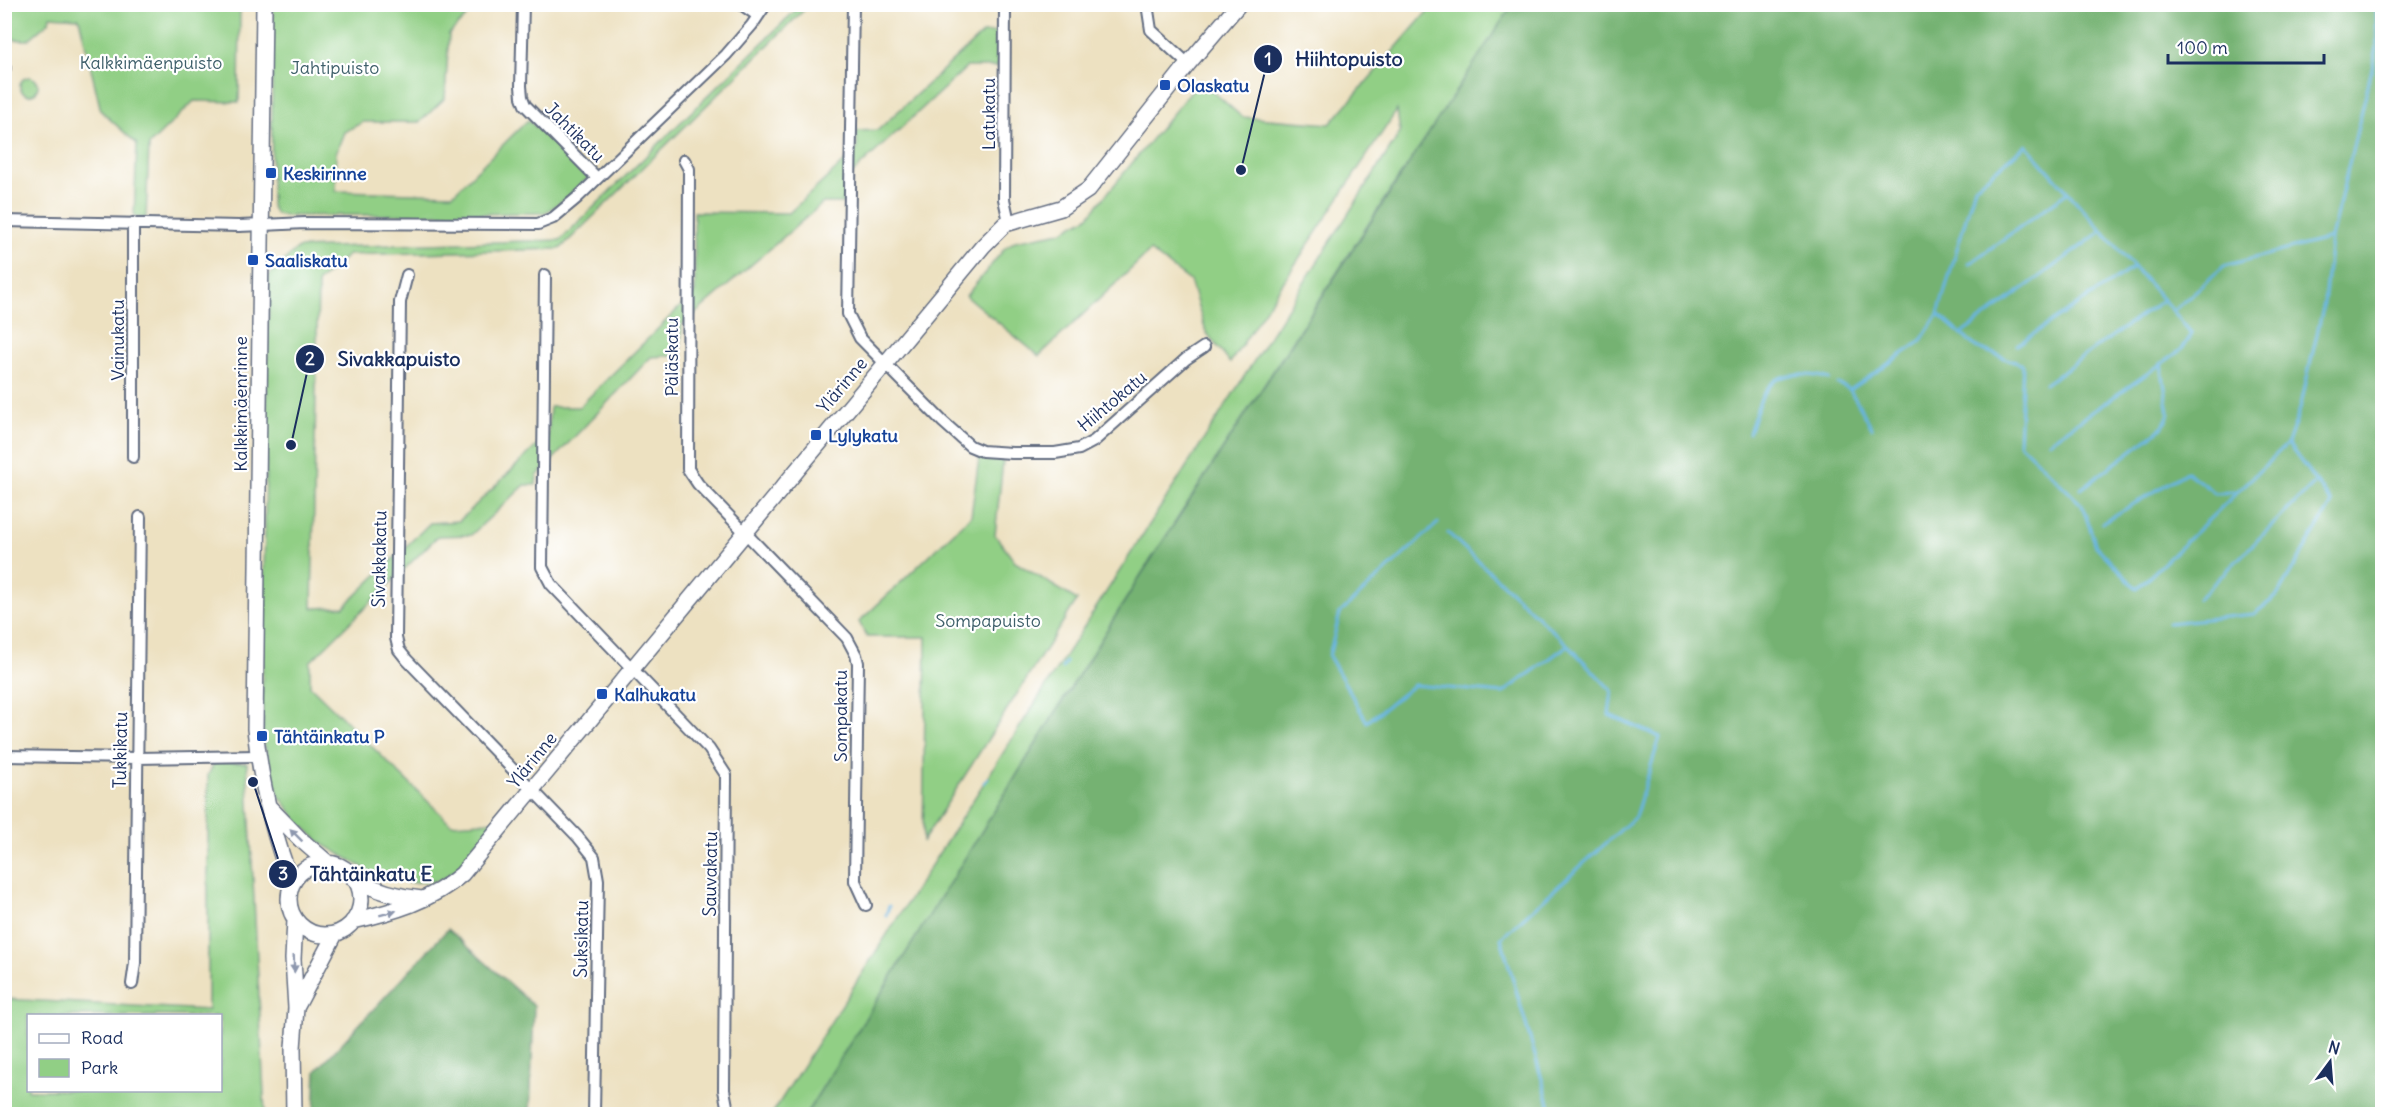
<svg xmlns="http://www.w3.org/2000/svg" width="2387" height="1119" font-family="Delius,sans-serif">
	<style>
		.green { fill: #91cf85; stroke: #567f72; stroke-width: 1.5; fill-rule: evenodd }
		.forest { fill: #74b272; stroke: #487068; stroke-width: 1.5 }
		.lines { fill: none; stroke-linecap: round; stroke-linejoin: round }
		.stream { stroke: #68b5e1; stroke-width: 3 }
		.street-casing { stroke: #646d81; stroke-width: 14 }
		.secondary-casing { stroke: #646d81; stroke-width: 18 }
		.street { stroke: #fff; stroke-width: 10 }
		.secondary { stroke: #fff; stroke-width: 15 }
		.oneway { fill: #8d97ae }
		.transit-dot { fill: #1a4fb4; stroke: #fff; stroke-width: 2 }
		.labels { text-anchor: middle; dominant-baseline: central; stroke-width: 4.5; stroke-linejoin: round; paint-order: stroke }
		.park-label { font-size: 18px; fill: #3e5f6a; stroke: #fff }
		.transit-label { font-size: 18px; font-weight: bold; fill: #164399; stroke: #fff; text-anchor: start }
		.street-label { font-size: 18px; fill: #1b2f5e; stroke: #fff }
		.leader { fill: none; stroke: #1b2f5e; stroke-width: 2 }
		.callout-dot { fill: #1b2f5e; stroke: #fff; stroke-width: 2 }
		.mark-label { font-size: 18px; text-anchor: middle; font-weight: bold; fill: #fff }
		.callout-label { font-size: 20px; text-anchor: middle; font-weight: bold; fill: #1b2f5e; stroke: #fff; stroke-width: 4.5; stroke-linejoin: round; paint-order: stroke }
	</style>
	<rect width="100%" height="100%" fill="#fff"/>
	<filter id="ink" filterUnits="userSpaceOnUse"><feTurbulence type="fractalNoise" baseFrequency=".0167" numOctaves="2"/><feDisplacementMap in="SourceGraphic" scale="12" xChannelSelector="R" yChannelSelector="G"/><feConvolveMatrix kernelMatrix="1 2 1 2 8 2 1 2 1" color-interpolation-filters="sRGB"/></filter>
	<filter id="wash" filterUnits="userSpaceOnUse"><feTurbulence type="fractalNoise" baseFrequency=".008" numOctaves="4" result="noise"/><feDisplacementMap in="SourceGraphic" scale="24" xChannelSelector="R" yChannelSelector="G"/><feGaussianBlur stdDeviation="1.35" result="paint"/><feColorMatrix in="noise" values="0 0 0 0 0 0 0 0 0 0 0 0 0 0 0 0 0 1.4 0 .05"/><feComposite in="paint" operator="in"/></filter>
	<g filter="url(#wash)">
		<rect width="100%" height="100%" fill="#ede1c1"/>
		<path class="green" d="M5,4L240,5L239,102L194,101L149,145L146,218L134,217L137,144L101,111L79,18L50,16L49,22L28,40L5,39Z
			M273,5H478L449,34L445,98L420,122H363L344,132L336,153V191L453,194L528,120L590,176L568,197L545,213L284,216L275,213L271,205Z
			M801,5H809L560,249L348,255L318,282L312,608L344,607L430,523L459,521L548,435L550,407H579L695,292L694,212L789,213L857,150V131L878,130L983,33L1000,32L998,67H967L845,180L843,203H823L682,325L681,355L651,357L537,476L536,485H525L471,535L438,536L310,662V686L451,824L497,821L458,869L439,881L409,883L372,873L321,843L299,822L279,796L263,740L262,703L269,275L298,248L560,240Z
			M1433,5H1522L1395,183L1141,575L806,1114H772L1400,133L1397,110L1230,363L1206,332L1190,281L1150,251L1039,356L966,296L1005,248L1015,241L1061,232L1088,217L1200,80L1242,117L1330,124Z
			M20 86a9 9 0 1 1 18 0a9 9 0 1 1-18 0Z
			M979,458L1003,461L995,535L1015,562L1077,600L923,841L926,637H867L859,622L971,516Z
			M215,762L247,763L265,1114H5V999L208,1010V775ZM28,1016H220V1090H28Z"/>
		<path class="forest" d="M1512,5H2382V1114H806L1141,575Z
			M448,929L534,1006L530,1114H314L316,1071Z"/>
		<g class="lines">
			<path class="stream" d="M1969,264L2068,192
				M1938,314L1976,347L2023,365L2019,443L2082,505L2096,546L2137,589L2288,443L2300,409L2324,303L2331,238L2377,48L2376,4
				M1961,334L2102,231
				M2017,345L2134,267
				M1838,384L1850,390
				M2045,384L2163,300
				M1872,428L1850,390L1920,342L1938,314L1975,187L2026,145L2173,311L2224,266L2331,238
				M1749,433C1760,401 1765,370 1805,375C1813,375 1821,376 1829,379
				M2049,442L2161,364
				M2081,489L2163,427L2169,413L2161,364L2182,349L2192,334L2173,311
				M1438,523L1340,613L1329,656L1367,722L1414,685L1503,693L1568,645
				M2102,523L2187,472L2215,493L2235,492
				M1448,533L1568,645L1612,691L1609,715L1660,737L1635,817L1501,938L1552,1114
				M2198,599L2316,482
				M2168,623L2254,614L2277,596L2332,503L2288,444
				M1062,668L1066,662
				M984,783L988,778
				M886,915L889,906"/>
		</g>
	</g>
	<g filter="url(#ink)">
		<g class="lines">
			<defs>
				<path id="street" d="M523,4L521,86L522,97L525,105L597,178
					M741,4L758,16
					M853,4L848,314L860,338L943,422L970,446L982,451L1012,453H1055L1079,449L1094,441L1186,359L1204,347
					M1005,4L1004,199L1009,222
					M1147,4L1151,30L1188,64
					M4,68H5
					M684,160L689,169L688,469L698,484L847,638L856,655L858,663L855,881L866,905
					M4,221L239,226L305,223L538,224L553,218L577,198L726,55L752,25L766,4
					M407,275L400,302L396,638L399,650L407,660L578,837L594,857L598,880L594,1114
					M545,275L542,567L551,584L709,749L726,775L724,1090L727,1106L731,1114
					M133,457V223
					M4,756L137,758L258,756
					M132,984L135,963L140,517"/>
				<path id="secondary" d="M264,4L255,729C261,784 272,832 292,884
					M268,806L300,839L329,864
					M289 899a36 36 0 1 1 72 0a36 36 0 1 1-72 0Z
					M354,879C377,891 397,897 422,899
					M353,921C392,912 432,901 462,874L983,246L1005,224L1061,208L1088,190L1188,64L1239,4
					M296,1008L335,934
					M294,1114L293,1048L296,1008L293,959L295,920"/>
			</defs>
			<use href="#street" class="street-casing"/>
			<use href="#secondary" class="secondary-casing"/>
			<use href="#street" class="street"/>
			<use href="#secondary" class="secondary"/>
		</g>
		<defs><path id="oneway-solid" d="M-6-.8H1V-3.2L6.5 0L1 3.2V.8H-6Z" transform="scale(1.5)"/></defs>
		<g class="oneway">
			<use href="#oneway-solid" transform="translate(296 835) rotate(-135)"/>
			<use href="#oneway-solid" transform="translate(388 913) rotate(-15)"/>
			<use href="#oneway-solid" transform="translate(294 964) rotate(88)"/>
		</g>
	</g>
	<g class="transit-dot">
		<rect x="1159" y="79" width="12" height="12" rx="3"/>
		<rect x="265" y="167" width="12" height="12" rx="3"/>
		<rect x="247" y="254" width="12" height="12" rx="3"/>
		<rect x="810" y="429" width="12" height="12" rx="3"/>
		<rect x="596" y="688" width="12" height="12" rx="3"/>
		<rect x="256" y="730" width="12" height="12" rx="3"/>
	</g>
	<g class="labels">
		<g class="park-label">
			<text x="151" y="62">Kalkkimäenpuisto</text>
			<text x="335" y="67">Jahtipuisto</text>
			<text x="988" y="620">Sompapuisto</text>
		</g>
		<g class="transit-label">
			<text x="1177" y="85">Olaskatu</text>
			<text x="283" y="173">Keskirinne</text>
			<text x="265" y="260">Saaliskatu</text>
			<text x="828" y="435">Lylykatu</text>
			<text x="614" y="694">Kalhukatu</text>
			<text x="274" y="736">Tähtäinkatu P</text>
		</g>
		<g class="street-label">
			<text transform="translate(988 114) rotate(-90)">Latukatu</text>
			<text transform="translate(575 132) rotate(45)">Jahtikatu</text>
			<text transform="translate(117 340) rotate(-90)">Vainukatu</text>
			<text transform="translate(671 357) rotate(-90)">Päläskatu</text>
			<text transform="translate(842 385) rotate(-50)">Ylärinne</text>
			<text transform="translate(1112 401) rotate(-40)">Hiihtokatu</text>
			<text transform="translate(240 404) rotate(-90)">Kalkkimäenrinne</text>
			<text transform="translate(379 559) rotate(-89)">Sivakkakatu</text>
			<text transform="translate(840 716) rotate(-90)">Sompakatu</text>
			<text transform="translate(120 750) rotate(-89)">Tukkikatu</text>
			<text transform="translate(532 760) rotate(-51)">Ylärinne</text>
			<text transform="translate(710 874) rotate(-89)">Sauvakatu</text>
			<text transform="translate(581 939) rotate(-89)">Suksikatu</text>
		</g>
	</g>
	<path class="leader" d="M1241 170L1268 59M291 445L310 359M253 782L283 874"/>
	<g class="callout-dot">
		<circle cx="1241" cy="170" r="6"/>
		<circle cx="291" cy="445" r="6"/>
		<circle cx="253" cy="782" r="6"/>
		<circle cx="1268" cy="59" r="15"/>
		<circle cx="310" cy="359" r="15"/>
		<circle cx="283" cy="874" r="15"/>
	</g>
	<g class="mark-label">
		<text x="1268" y="65">1</text>
		<text x="310" y="365">2</text>
		<text x="283" y="880">3</text>
	</g>
	<g class="callout-label">
		<text x="1349" y="66">Hiihtopuisto</text>
		<text x="399" y="366">Sivakkapuisto</text>
		<text x="371" y="881">Tähtäinkatu E</text>
	</g>
	<rect width="2387" height="1119" fill="none" stroke="#fff" stroke-width="24"/>
	<rect x="27" y="1014" width="195" height="78" fill="#ffffff" stroke="#a4acbf" stroke-width="1.5"/>
	<rect x="39" y="1034" width="30" height="9" fill="#ffffff" stroke="#a4acbf" stroke-width="1.5"/>
	<text x="81" y="1044" font-size="18" fill="#1b2f5e">Road</text>
	<rect x="39" y="1059" width="30" height="18" fill="#91cf85" stroke="#a4acbf" stroke-width="1.5"/>
	<text x="81" y="1074" font-size="18" fill="#1b2f5e">Park</text>
	<g transform="translate(2330 1062) rotate(16)" stroke="#ffffff" stroke-width="4.5" paint-order="stroke">
	<path d="M0-4.5L10 22L0 15L-10 22Z" fill="#1b2f5e"/>
	<text y="-9" font-size="16" font-weight="bold" text-anchor="middle" fill="#1b2f5e">N</text>
	</g>
	<path d="M2168 54v9h156v-9" fill="none" stroke="#1b2f5e" stroke-width="3"/>
	<text x="2177" y="54" font-size="18" fill="#1b2f5e" stroke="#ffffff" stroke-width="4.5" paint-order="stroke">100 m</text>
</svg>
